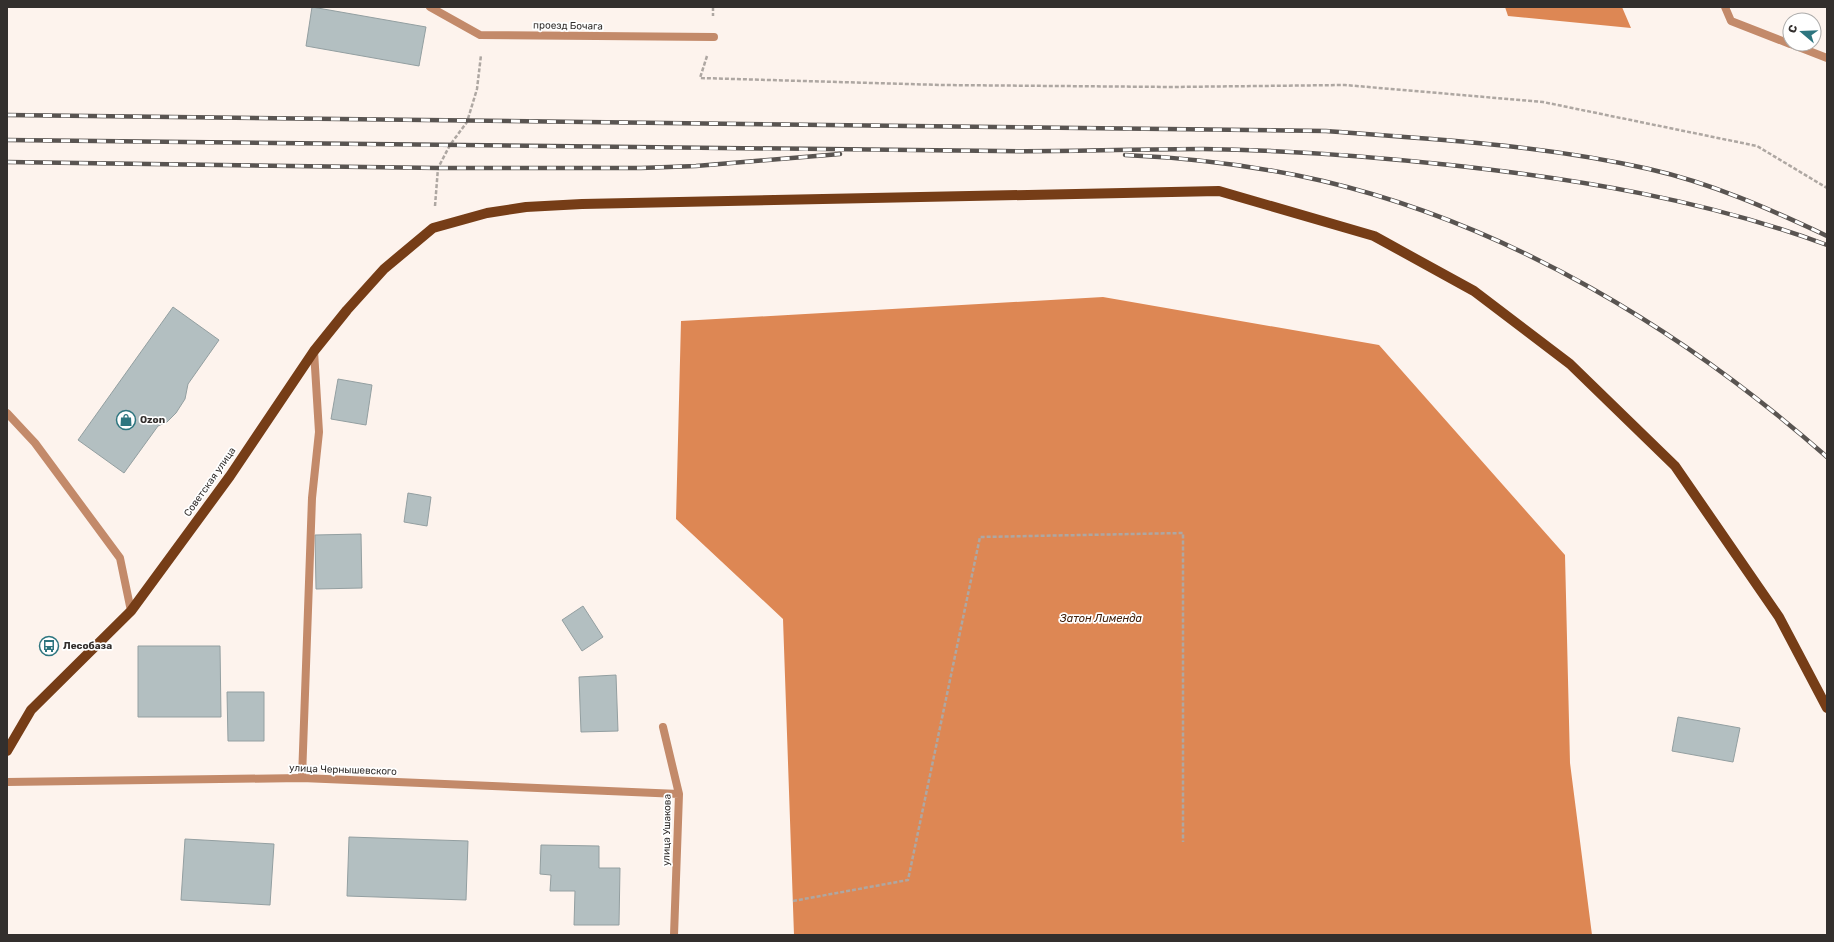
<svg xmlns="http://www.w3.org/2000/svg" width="1834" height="942" font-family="Rubik,sans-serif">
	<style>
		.water { fill: #dd8754 }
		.building { fill: #b3bfc1; stroke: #939fa1 }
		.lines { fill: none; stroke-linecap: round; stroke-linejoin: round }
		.path { stroke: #aea7a2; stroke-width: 2.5; stroke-dasharray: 4 2; stroke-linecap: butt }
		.lane { stroke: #c38a6a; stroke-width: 8 }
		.street { stroke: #c38a6a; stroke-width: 8 }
		.primary { stroke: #763d17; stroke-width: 10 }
		.rail-casing { stroke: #595451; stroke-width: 4.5 }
		.rail { stroke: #fff; stroke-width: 3; stroke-dasharray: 9; stroke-linecap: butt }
		.labels { text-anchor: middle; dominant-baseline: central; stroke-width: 3.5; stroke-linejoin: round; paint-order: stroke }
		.street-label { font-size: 10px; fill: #332f2d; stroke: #fff }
		.poi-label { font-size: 10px; font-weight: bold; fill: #332f2d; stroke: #fff; text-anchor: start }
		.water-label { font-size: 11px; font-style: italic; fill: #42200a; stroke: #fff }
	</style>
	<rect width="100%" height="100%" fill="#fdf3ed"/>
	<path class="water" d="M1505,7H1622L1631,28L1508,16Z
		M1103,297L1379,345L1565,555L1570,763L1592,935H794L783,619L676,519L681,321Z"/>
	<path class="building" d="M312,7L426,27L419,66L306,46Z
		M173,307L219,340L188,384L185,399L176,413L167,422L158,426L124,473L78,440Z
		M338,379L372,385L366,425L331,419Z
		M408,493L431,497L427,526L404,522Z
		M361,534L362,588L316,589L315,535Z
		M583,606L603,637L582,651L562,620Z
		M138,646H220L221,717H138Z
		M616,675L618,731L581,732L579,677Z
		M227,692H264V741H228Z
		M1678,717L1740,728L1733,762L1672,751Z
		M349,837L468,841L466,900L347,896Z
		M185,839L274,844L270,905L181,900Z
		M541,845L599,846V868H620L619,925H574L575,891H550L551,875L540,874Z"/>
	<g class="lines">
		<path class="path" d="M713,7V16
			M707,56L700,78L942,85L1172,87L1345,85L1543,102L1757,146L1827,188
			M435,206L438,168L450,145L467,122L477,89L481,55
			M793,901L908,880L980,537L1183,533V842"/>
		<path class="lane" d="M7,413L35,443L120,558L131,611
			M302,778L312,498L319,432L314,351"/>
		<path class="street" d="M430,7L480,35L714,37
			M1725,7L1731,21L1790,44
			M1791,44L1827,58
			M663,727L679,794L674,935
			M7,782L302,778L679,794"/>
		<path class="primary" d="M7,751L31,710L131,611L230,476L314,351L347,310L384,269L433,228L487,213L526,207L582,204L1219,191L1374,236L1474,291L1570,364L1675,466L1779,617L1827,708"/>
		<defs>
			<path id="rail" d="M7,115L1326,131C1434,139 1543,145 1649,169C1711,183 1770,209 1827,236
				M7,140C338,144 669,148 1000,151C1068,152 1135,149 1203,149C1285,150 1368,156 1450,165C1578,179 1706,200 1827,245
				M1125,155C1192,158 1258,166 1323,181C1510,225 1684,331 1827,457
				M7,162L438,168H641L696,166L840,154"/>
		</defs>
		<use href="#rail" class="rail-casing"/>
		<use href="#rail" class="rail"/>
	</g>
	<defs>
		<symbol id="shop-ring" viewBox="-11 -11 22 22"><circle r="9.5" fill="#fff" stroke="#2d757f" stroke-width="1.5"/><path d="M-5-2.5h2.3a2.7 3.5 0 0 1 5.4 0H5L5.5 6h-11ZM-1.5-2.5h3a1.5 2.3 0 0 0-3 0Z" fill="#2d757f"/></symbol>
		<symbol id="bus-ring" viewBox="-11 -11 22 22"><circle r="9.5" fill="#fff" stroke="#2d757f" stroke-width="1.5"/><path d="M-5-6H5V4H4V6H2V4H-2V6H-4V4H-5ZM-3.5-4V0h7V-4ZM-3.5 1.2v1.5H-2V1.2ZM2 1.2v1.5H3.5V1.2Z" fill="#2d757f"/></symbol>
	</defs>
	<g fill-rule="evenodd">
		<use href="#shop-ring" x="115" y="409" width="22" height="22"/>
		<use href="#bus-ring" x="38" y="635" width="22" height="22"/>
	</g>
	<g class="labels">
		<g class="street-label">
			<text transform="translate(568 26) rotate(1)">проезд Бочага</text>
			<text transform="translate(210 482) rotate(-55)">Советская улица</text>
			<text transform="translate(343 770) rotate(2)">улица Чернышевского</text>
			<text transform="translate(667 830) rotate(-89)">улица Ушакова</text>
		</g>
		<g class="poi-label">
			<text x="140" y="420">Ozon</text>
			<text x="63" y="646">Лесобаза</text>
		</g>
		<g class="water-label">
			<text x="1101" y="618">Затон Лименда</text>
		</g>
	</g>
	<rect width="1834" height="942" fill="none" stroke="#332f2d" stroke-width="16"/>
	<g transform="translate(1802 32) rotate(289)"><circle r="19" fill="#ffffff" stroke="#adacab"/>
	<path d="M0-3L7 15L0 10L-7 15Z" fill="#2d757f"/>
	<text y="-6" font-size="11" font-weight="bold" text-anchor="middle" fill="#332f2d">С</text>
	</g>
</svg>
